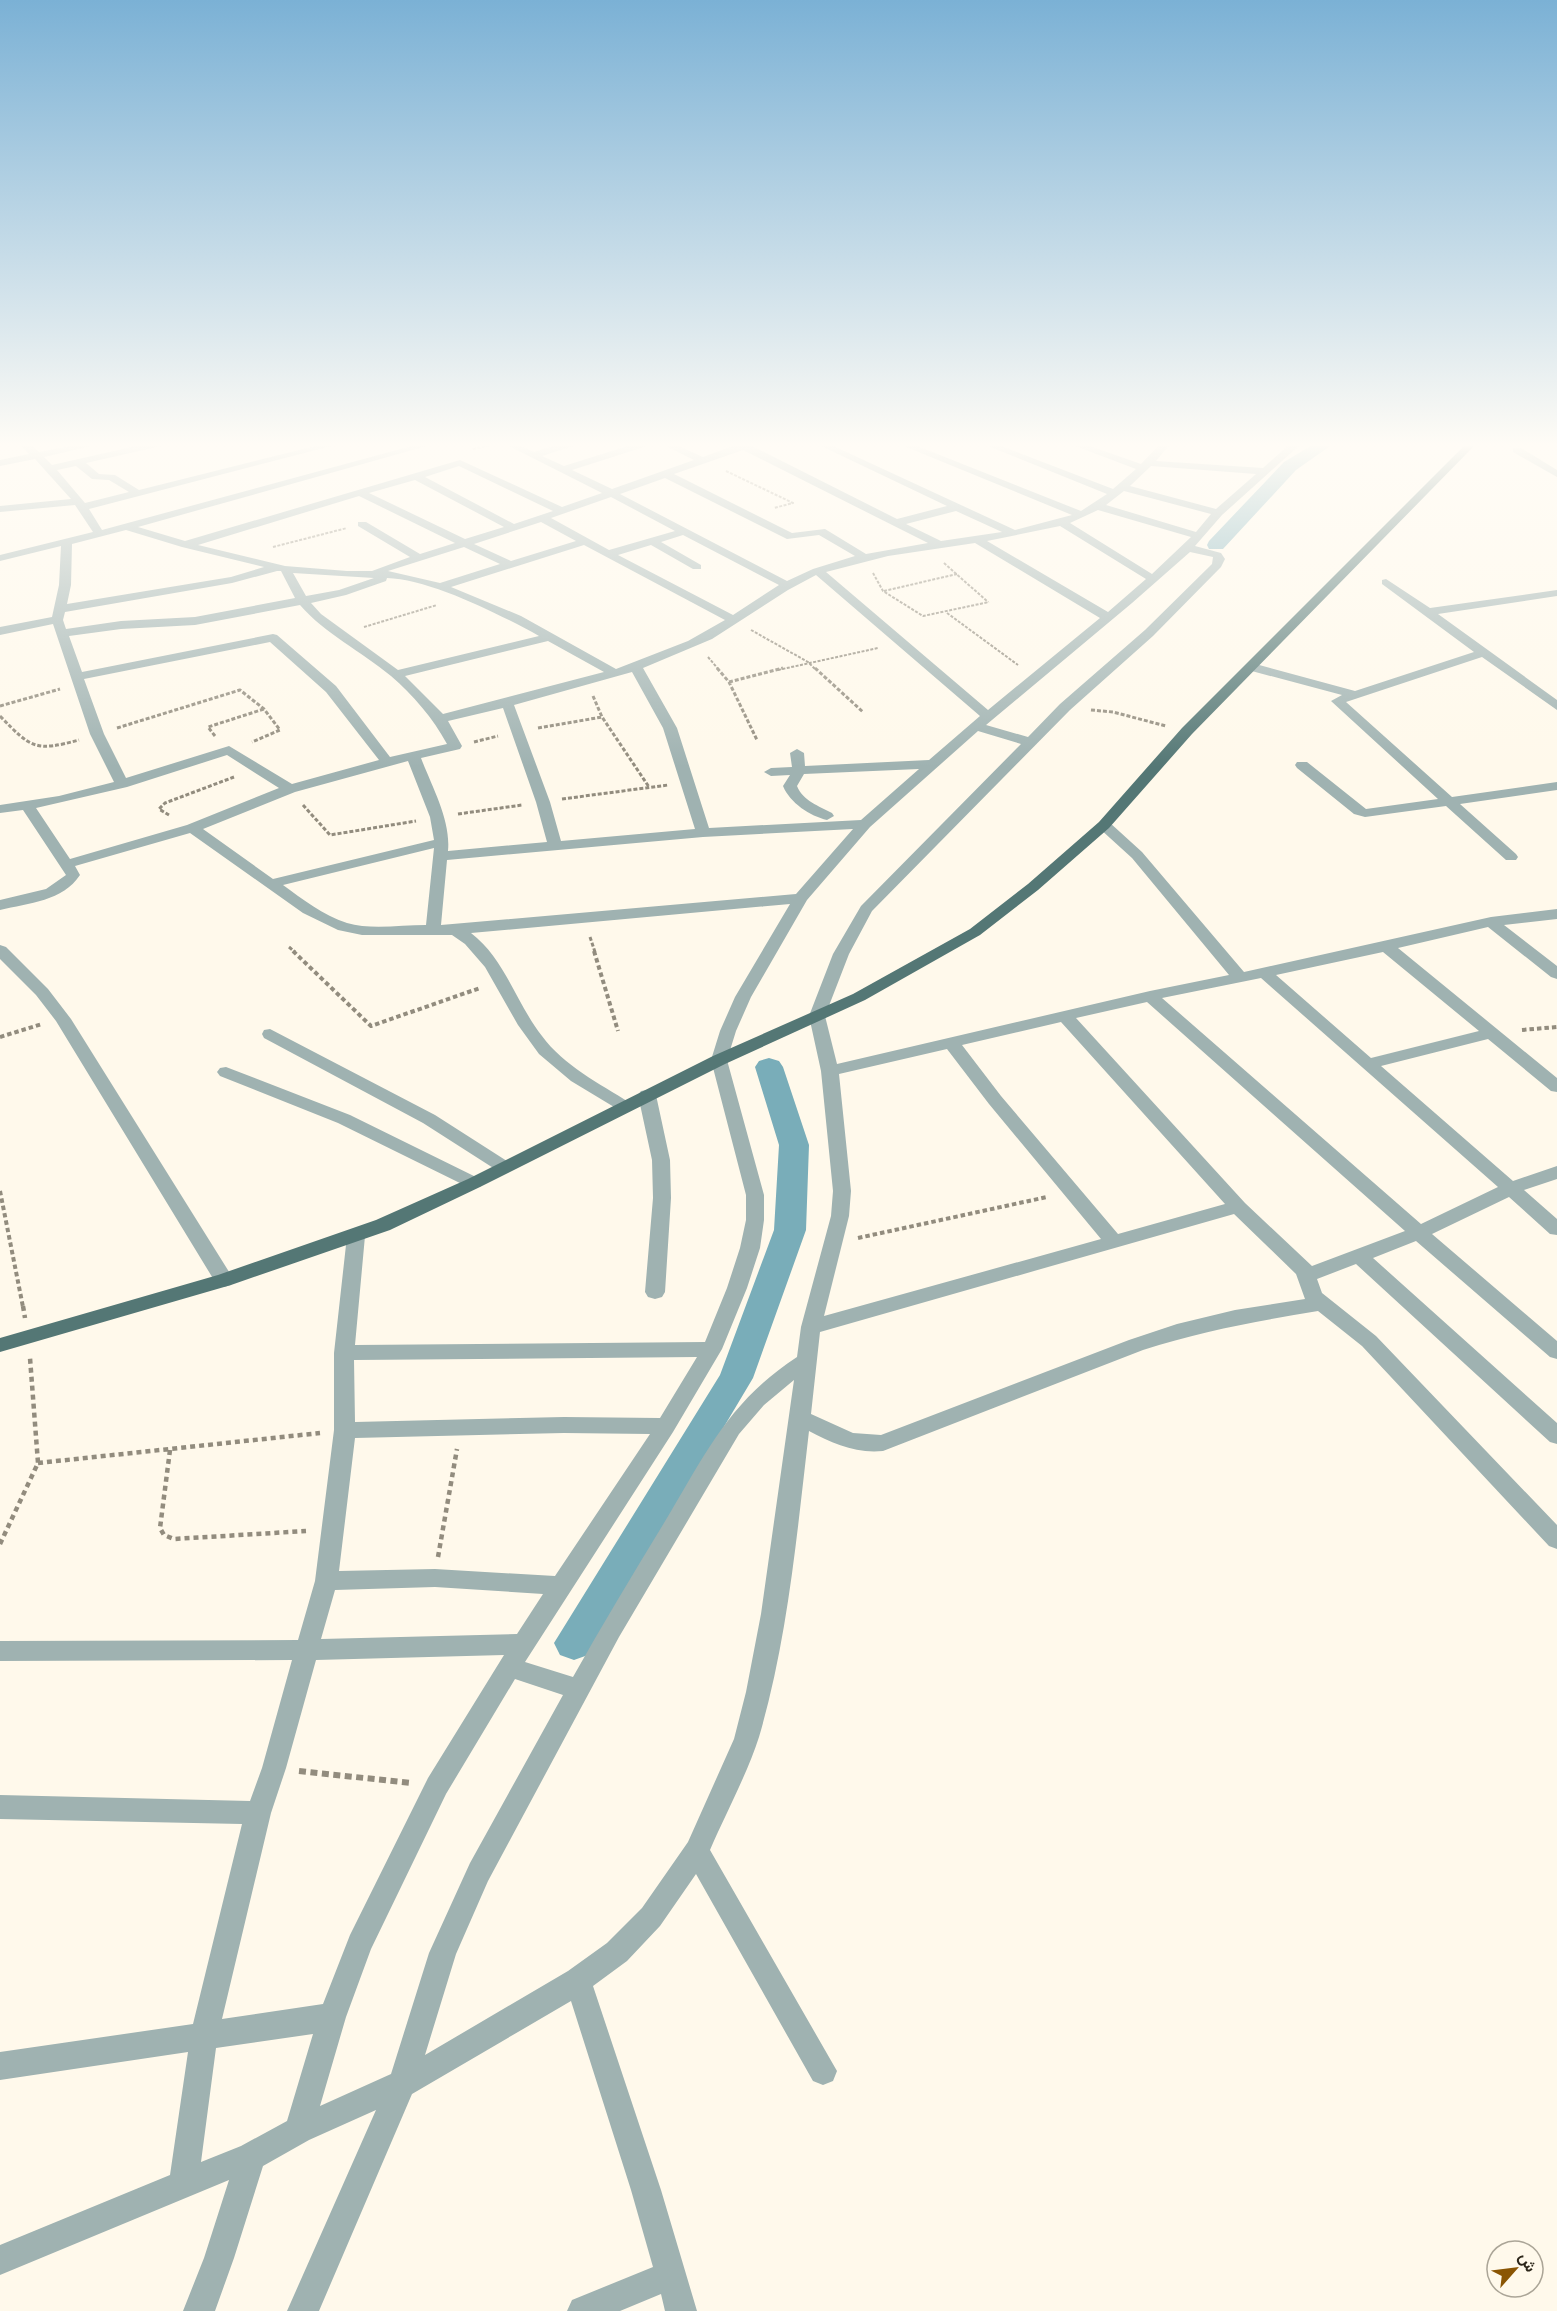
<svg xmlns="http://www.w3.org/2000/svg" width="1557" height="2311" font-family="'PT Sans',Vazirmatn,sans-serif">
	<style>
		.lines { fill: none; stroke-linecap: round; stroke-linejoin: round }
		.canal { fill: #79adb9; fill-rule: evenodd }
		.path-far4 { stroke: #928c7e; stroke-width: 2; stroke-dasharray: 3 1.5; stroke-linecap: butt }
		.path-far3 { stroke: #928c7e; stroke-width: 3; stroke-dasharray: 4 2; stroke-linecap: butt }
		.path-far2 { stroke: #928c7e; stroke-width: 4; stroke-dasharray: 4.5 3; stroke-linecap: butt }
		.path-far1 { stroke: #928c7e; stroke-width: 4.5; stroke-dasharray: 5 4; stroke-linecap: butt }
		.path { stroke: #928c7e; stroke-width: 6; stroke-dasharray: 7 4.5; stroke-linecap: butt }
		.minor { fill: #9fb2b1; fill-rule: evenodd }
		.major { fill: #547775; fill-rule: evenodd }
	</style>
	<rect width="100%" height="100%" fill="#fff9eb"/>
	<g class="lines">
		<path class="canal" d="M1314,444H1333L1296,470L1223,549H1209L1207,545L1209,541L1284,462Z
			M769,1058L779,1061L783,1067L809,1145L806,1230L753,1378L588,1655L574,1660L560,1655L554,1643L720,1375L774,1230L779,1145L755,1067L759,1061Z"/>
		<path class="path-far4" d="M473,449L492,445
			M726,471L793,503L774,508
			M273,547L347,528
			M944,563L988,602
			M873,573L883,591L923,616L989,602
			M884,591L957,574
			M947,613L1018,665
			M364,627L437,605
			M751,630L808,662L816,670
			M708,657L719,670
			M778,670L878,648"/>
		<path class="path-far3" d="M717,668L729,682L757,740
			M815,668L863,712
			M729,682L783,668
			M593,696L602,717L649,787
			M0,706L60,689
			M1091,710L1113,712L1166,726
			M0,716C31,748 35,752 79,740
			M117,728L240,690L264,709L280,730L252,742
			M538,728L602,717
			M215,736L208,727L264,709
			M474,742L498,736
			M562,799L668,785
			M303,805L330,835L416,821
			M458,814L522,805
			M169,815L159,809L165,803L234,777
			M590,937L595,952
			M289,947L295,952"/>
		<path class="path-far2" d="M293,951L371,1026L480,988
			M594,951L618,1031
			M1522,1030L1557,1027
			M0,1037L42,1024
			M0,1191L23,1307
			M858,1238L1047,1197"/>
		<path class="path-far1" d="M23,1306L25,1318
			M170,1450L160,1528L164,1535L174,1539L306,1531
			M38,1463L320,1433
			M0,1544L38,1463L30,1358
			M438,1557L457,1449"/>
		<path class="path" d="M299,1771L411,1783"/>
		<path class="minor" d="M19,444H30L39,452L81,444H100L44,457L52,465L145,444H162L161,446L86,463L99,474L115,475L139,490L323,444H339L89,509L102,530L419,444H434L138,527L185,541L460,460L562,507L602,493L505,444H517L534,452L560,444H574L573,446L542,456L564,466L634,444H648L647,446L572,470L612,489L694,460L662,444H674L703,457L739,444H754L752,446L897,519L947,506L817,444H829L1015,530L1072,515L899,444H912L1081,511L1107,494L983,444H996L1113,489L1136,469L1070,444H1084L1141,464L1160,444H1170L1156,461L1263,468L1290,444H1301L1222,515L1195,546L1221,553L1225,559L1221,567L1153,636L1070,710L872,911L849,954L825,1016L837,1064L1150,991L1229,975L1132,858L1099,828L1097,825L1104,821L1109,822L1142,852L1244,972L1491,917L1557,909V919L1504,925L1557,966V979L1551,977L1488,927L1398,948L1557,1078V1092L1551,1091L1488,1039L1381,1066L1513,1181L1557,1166V1179L1524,1190L1557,1219V1235L1550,1234L1509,1197L1432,1234L1557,1341V1359L1550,1357L1416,1241L1373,1258L1557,1423V1444L1550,1442L1356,1264L1317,1279L1322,1293L1376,1336L1557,1525V1549L1549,1546L1362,1346L1318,1311C1258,1321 1201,1331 1143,1350L883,1451C856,1454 832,1443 809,1431C797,1533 788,1638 759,1737C748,1772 725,1815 710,1850L837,2071L833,2081L823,2085L813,2081L696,1874L660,1926L627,1961L593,1986L661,2190L697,2311H665L661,2294L620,2311H567L572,2300L653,2267L631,2190L571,2001L412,2094L319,2311H287L376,2110L309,2140L263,2166L234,2258L215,2311H183L204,2258L229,2180L0,2275V2245L170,2175L188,2052L0,2080V2052L193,2024L242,1824L0,1819V1795L250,1801L262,1768L292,1660L0,1661V1641L298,1640L315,1581L334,1430V1353L347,1236L349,1231L356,1229L363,1231L365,1236L355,1345L705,1342L727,1288L740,1248L746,1220V1195L711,1060L720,1031L735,997L790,904L471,933C505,959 516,1003 542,1036C564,1066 599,1083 630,1103L633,1107L630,1111L624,1113L571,1081L539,1054L518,1025L485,967L465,944L452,935H362L338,930L303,913L190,833L75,866L80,875C63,901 29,903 0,910V900L46,889L66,875L23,810L0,813V805L59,796L114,782L90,734L53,624L0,635V627L52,617L59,585L61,546L0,561V555L93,532L75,505L0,512V506L71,499L35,459L0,466V460L29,454ZM743,450L928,543L866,554L825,529L792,533L674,474ZM76,466L92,479L109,480L129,492L85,503L57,470ZM459,466L553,511L514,524L425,477ZM1151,466L1256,474L1216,509L1130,486ZM665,478L787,539L819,535L855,556L813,569L787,581L620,494ZM415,480L504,527L465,539L369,493ZM1124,491L1211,514L1196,532L1106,505ZM359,496L455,543L420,554L366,522H358V526L410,557L372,571H347L285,566L198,545ZM611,497L675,531L609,550L551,518ZM1098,510L1191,537L1152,574L1070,523ZM956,511L1002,532L941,541L906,524ZM541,522L576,541L511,561L474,544ZM1060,526L1146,579L1108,612L987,541ZM126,530L182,547L264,567L231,577L67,604L71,585L72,544ZM683,535L779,585L733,615L618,555L651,545L693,569H701V565L661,542ZM975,543L1100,618L988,710L826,572L888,556ZM584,545L725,620L688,641L616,669L521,616L451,587ZM464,547L500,564L440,583L388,571ZM1190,552L1213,557L1212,564L1145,630L1060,704L1028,737L986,725L1132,603ZM277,571H281L295,598L195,617L121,621L66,629L63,620L65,612L232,583ZM293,573L374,578L339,590L306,596ZM816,575L980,716L929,760L805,766L804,753L797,749L790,753L792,767L771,768L764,772L771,776L790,775L783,786C790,803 810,816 827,820L834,816L832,813C819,806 803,801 797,786L804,774L919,769L861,820L709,828L677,728L643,668L712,639L788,590ZM387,578C430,579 501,615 539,636L398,670L321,614L311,603L346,595L386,581ZM300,605C325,634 361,651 391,676C413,695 433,718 447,744L390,757L336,686L277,635L273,634L82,672L69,636L121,629L195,625ZM548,641L604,672L443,714L405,676ZM270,642L326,692L379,760L292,784L229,746L126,778L104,734L84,679ZM632,672L663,728L695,829L561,841L550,802L514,705ZM503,708L536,802L547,842L448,851C451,820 432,787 421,758L460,749L462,746L448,721ZM978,731L1021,744L861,906L833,954L809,1016L821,1071L833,1191L831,1216L801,1327L797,1357C728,1402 705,1455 664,1523C633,1574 602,1625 573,1677L525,1662L673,1432L722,1349L747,1288L760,1248L764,1220V1195L727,1060L736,1031L751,997L807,900L870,827ZM227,755L279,788L187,825L70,859L36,808L127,787ZM408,761L430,817L434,840L273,879L203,829L295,792ZM853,829L796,894L441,925L447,860L703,837ZM434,848L426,925C401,925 370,930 347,923C323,915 302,899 283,885ZM1383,952L1479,1031L1371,1058L1276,975ZM1261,978L1498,1187L1421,1224L1162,998ZM1147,1002L1405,1231L1312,1266L1245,1203L1076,1018ZM1061,1022L1225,1204L1118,1234L1001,1096L962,1045ZM947,1049L989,1104L1101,1239L824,1316L849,1216L851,1191L839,1074ZM1234,1214L1296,1274L1305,1299L1235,1310L1177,1324L1129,1340L881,1435L853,1433L811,1414L820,1332ZM697,1357L660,1418L564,1417L355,1422L354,1360ZM794,1380L761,1614L746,1692L734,1739L688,1842L642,1908L607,1943L568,1971L425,2055L456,1954L488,1881L619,1637L739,1434L764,1405ZM564,1433L650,1434L555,1576L435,1569L339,1571L355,1438ZM435,1587L543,1594L517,1634L321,1639L335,1590ZM504,1655L428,1778L350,1935L323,2004L222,2019L271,1813L286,1768L316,1660ZM515,1679L563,1695L470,1863L429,1953L391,2074L320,2106L346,2017L371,1949L446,1794ZM313,2034L287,2121L241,2146L201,2162L216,2048Z
			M1513,448H1521L1557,470V477L1513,452Z
			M1386,579L1430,608L1557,590V596L1438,614L1557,700V710L1482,657L1346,702L1452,797L1557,782V790L1460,804L1516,854L1518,857L1516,860H1506L1446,806L1365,817L1354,814L1297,768L1295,765L1297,762H1307L1366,809L1438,799L1331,701L1342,695L1248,670L1246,667L1252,663L1355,691L1474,652L1382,584V580Z
			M0,945L6,947L48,989L71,1019L231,1275L234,1280L231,1285L224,1287L217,1285L56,1021L36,995L0,959Z
			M270,1029L435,1115L510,1163L513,1167L510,1171H498L423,1123L264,1038L262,1034L264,1030Z
			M226,1067L350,1115L480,1179L483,1183L480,1187H468L338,1123L220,1076L217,1072L220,1068Z
			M647,1090L653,1091L656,1095L670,1160L671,1198L665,1292L662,1297L655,1299L648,1297L645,1292L653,1198L652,1160L638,1095L641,1091Z"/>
		<path class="major" d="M1466,444H1476L1192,734L1109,828L1038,890L980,935L865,1000L725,1064L480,1187L390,1230L231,1285L0,1352V1338L218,1275L376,1220L468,1179L713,1056L853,994L970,929L1028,884L1099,822L1182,728Z"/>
	</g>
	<linearGradient id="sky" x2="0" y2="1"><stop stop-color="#7bb1d5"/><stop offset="0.58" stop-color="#fffcf6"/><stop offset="1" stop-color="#fffcf6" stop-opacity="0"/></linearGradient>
	<rect width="1557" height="767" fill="url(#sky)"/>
	<g transform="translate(1515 2269) rotate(62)"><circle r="28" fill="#fff9eb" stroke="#aba597" stroke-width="1.5"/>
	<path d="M0-4.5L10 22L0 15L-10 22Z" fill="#8a5503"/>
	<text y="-9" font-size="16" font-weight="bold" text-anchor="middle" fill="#2c2619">ش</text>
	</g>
</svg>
